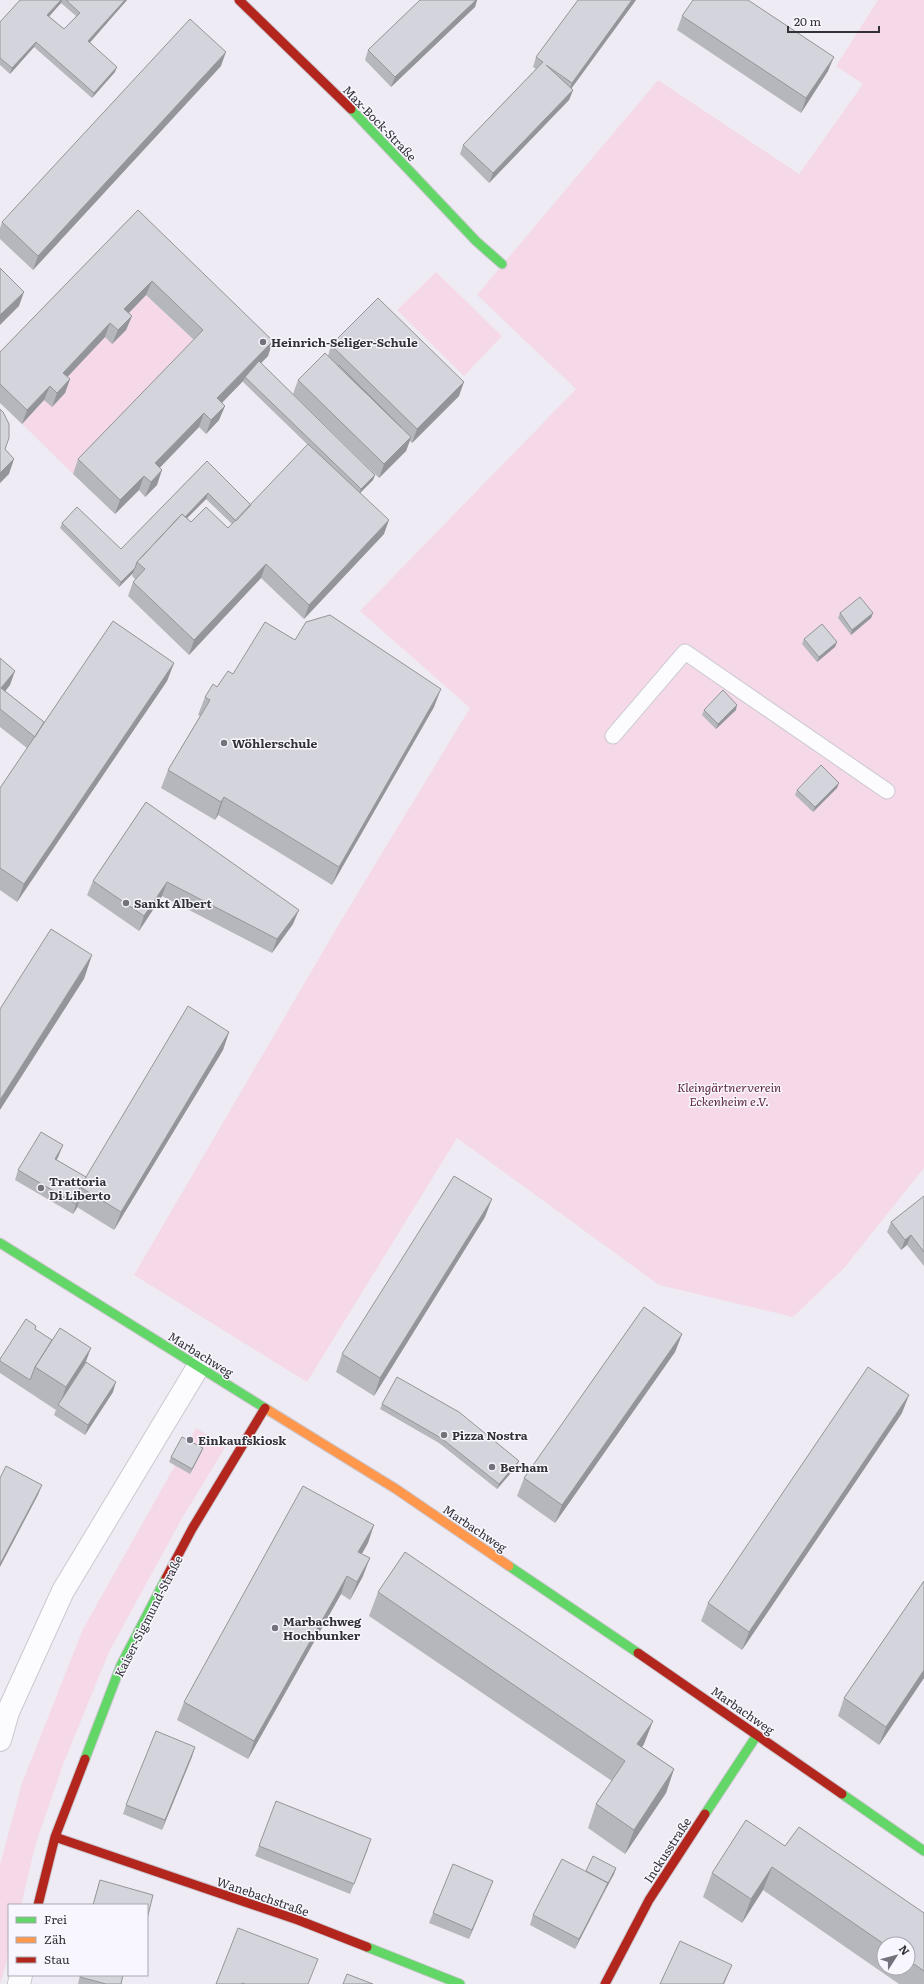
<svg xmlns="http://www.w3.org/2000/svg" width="924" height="1984" font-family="Literata,serif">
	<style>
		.green { fill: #f5d9e8 }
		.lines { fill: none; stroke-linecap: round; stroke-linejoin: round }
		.lane-casing { stroke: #cbc8d0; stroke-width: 17 }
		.street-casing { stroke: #cbc8d0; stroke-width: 24 }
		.fast-casing { stroke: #cbc8d0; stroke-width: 11 }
		.slow-casing { stroke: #cbc8d0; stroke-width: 11 }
		.jam-casing { stroke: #cbc8d0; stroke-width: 11 }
		.lane { stroke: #fcfcfe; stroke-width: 15 }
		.street { stroke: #fcfcfe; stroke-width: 22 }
		.fast { stroke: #63d668; stroke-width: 9 }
		.slow { stroke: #ff974d; stroke-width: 9 }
		.jam { stroke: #b3261e; stroke-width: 9 }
		.wall { fill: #b6b7bd; fill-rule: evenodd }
		.shaded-wall { fill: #94959a }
		.building { fill: #d4d5dc; stroke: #94959a }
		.poi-dot { fill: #74727a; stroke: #f8f6fe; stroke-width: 1.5 }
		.labels { text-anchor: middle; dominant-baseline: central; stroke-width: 3; stroke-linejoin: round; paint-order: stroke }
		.street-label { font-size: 12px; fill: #333138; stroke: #f8f6fe }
		.poi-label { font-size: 12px; font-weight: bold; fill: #333138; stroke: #f8f6fe; text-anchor: start }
		.park-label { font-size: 12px; font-style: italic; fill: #602743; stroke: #f8f6fe }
	</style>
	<rect width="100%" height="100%" fill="#eeebf5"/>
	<path class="green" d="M878,0H924V1168L845,1267L793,1317L659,1285L457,1138L307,1382L134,1275L339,924L470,708L360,611L576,389L477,295L658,80L799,174L863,84L836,66Z
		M436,272L502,336L464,376L397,310Z
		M146,295L198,344L73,474L22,424L105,337L113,344L119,323Z
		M196,1428L226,1446L181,1520L109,1652L64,1762L36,1843L21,1905H9V1953L0,1984V1865L22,1783L83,1629Z"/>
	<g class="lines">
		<defs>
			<path id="lane" d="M613,736L685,652L887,791"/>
			<path id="street" d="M0,1740L8,1712L63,1591L198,1367
				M19,1984L21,1975"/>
			<path id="fast" d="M351,109L476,241L502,264
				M0,1243L268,1410
				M509,1566L638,1653
				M85,1759L121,1665L166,1578
				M842,1794L924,1851
				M705,1814L757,1735
				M367,1947L460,1984"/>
			<path id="slow" d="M268,1410L396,1489L509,1566"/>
			<path id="jam" d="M239,0L351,109
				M166,1578L192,1529L265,1408
				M638,1653L842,1794
				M55,1837L298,1920L367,1947
				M38,1905L55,1837L85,1759
				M605,1984L649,1900L705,1814"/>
		</defs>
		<use href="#lane" class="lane-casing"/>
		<use href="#street" class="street-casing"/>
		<use href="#fast" class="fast-casing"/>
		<use href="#slow" class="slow-casing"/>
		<use href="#jam" class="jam-casing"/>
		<use href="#lane" class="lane"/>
		<use href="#street" class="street"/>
		<use href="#fast" class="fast"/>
		<use href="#slow" class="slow"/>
		<use href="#jam" class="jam"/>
	</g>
	<path class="wall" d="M20,0H127L90,42L115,72L92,98L34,47L10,74L0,65V22ZM61,3L76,16L64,29L49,16Z
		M420,0H477L475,7L391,87L365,60L368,50Z
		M636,0L571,89L573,90L569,100L489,183L460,154L463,145L536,69L533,67L536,57Z
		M682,16L828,71L801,113L677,30Z
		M221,66L33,270L0,239V228L2,222Z
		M138,210L268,356L261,363L375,475L373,480L360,493L384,534L304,619L261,578L189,655L128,596L133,582L136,580L132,576L133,573L119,587L60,528L62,523L121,549L207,461L251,505L308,445L243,382L244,380L222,403L225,406L219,420L206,434L199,427L159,468L157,485L145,497L139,490L115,514L73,474L78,459L194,340L146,295L129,313L132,316L126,330L112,344L105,337L67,377L70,379L65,393L52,407L44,400L22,424L0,403V352ZM206,499L232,524L228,528L191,522L187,518Z
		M331,345L459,396L412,443L410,441L406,451L379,478L293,394L298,380L328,356Z
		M840,613H873L871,618L851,635L838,618Z
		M804,639L837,642L835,647L817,662L802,644Z
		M295,640L434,707L332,885L218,815L215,820L161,788L168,770L200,716L198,715L205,697L233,674Z
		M0,658L10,685L5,691L44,722L174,663L167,681L17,902L0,890V788L27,748L0,727Z
		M704,710H736L716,729L702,715Z
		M837,788L813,812L795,795L797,790Z
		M146,802L293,924L272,953L162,896L139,931L87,895L93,881Z
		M229,1032L223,1050L114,1230L77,1207L73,1214L15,1180L18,1170L59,1155L57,1160L86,1177Z
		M924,1196V1266L907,1245L901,1250L887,1232L891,1222Z
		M485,1217L374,1396L336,1372L342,1354Z
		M35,1329L86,1362L113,1392L85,1435L54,1415L56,1410L0,1373V1359Z
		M682,1334L675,1352L555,1523L517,1496L524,1478Z
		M382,1404L517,1466L497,1489L439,1443L380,1409Z
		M902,1413L742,1650L701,1621L708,1603Z
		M203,1448L201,1453L190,1474L169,1462L171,1457Z
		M368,1543L362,1554L363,1576L350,1600L341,1594L248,1759L177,1720L184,1702Z
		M924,1581V1678L879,1745L838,1716L844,1698Z
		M378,1592L644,1744L642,1747L674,1769L666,1793L625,1854L588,1828L596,1804L612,1781L369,1616Z
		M195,1747L162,1830L123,1814L126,1805Z
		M259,1846L368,1849L350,1894L255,1856Z
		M785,1846L924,1913V1984H899L763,1890L742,1923L703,1897L712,1873ZM884,1944H908V1968H884Z
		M616,1868L614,1874L575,1949L530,1925L533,1915L586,1871Z
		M100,1880L147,1905H93L97,1890Z
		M489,1891L469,1939L429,1923L433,1913Z
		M80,1975H123L121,1984H78Z"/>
	<path class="shaded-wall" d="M61,0H62L61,3L46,20L47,15Z
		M125,0H127L87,46L88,41Z
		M476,0H477L475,7L391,87L395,77Z
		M632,0H636L568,93L572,83Z
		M36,42L34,47L10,74L12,68Z
		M226,52L221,66L33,270L38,256Z
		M834,57L828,71L801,113L806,98Z
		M117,67L115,72L92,98L94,93Z
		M573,90L569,100L489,183L493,173Z
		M152,281L146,295L119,323L124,309Z
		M24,292L19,306L0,325V315Z
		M132,316L126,330L112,344L118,330Z
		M110,323L105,337L58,387L63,373Z
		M273,341L268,356L246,378L245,377L244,380L212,413L217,398Z
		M70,379L65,393L52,407L57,393Z
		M464,382L459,396L412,443L417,429Z
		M50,386L44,400L22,424L27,410Z
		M225,406L219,420L206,434L211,420Z
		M204,413L199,427L150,478L155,463Z
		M411,437L406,451L379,478L384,464Z
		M14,459L9,474L0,483V473Z
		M162,470L157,485L145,497L151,482Z
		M375,475L373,480L359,494L361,489Z
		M144,476L139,490L115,514L120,500Z
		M208,493L206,499L141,565L139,564Z
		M389,520L384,534L304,619L309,605Z
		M266,564L261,578L189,655L194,640Z
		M135,568L133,573L119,587L121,582Z
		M873,613L871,618L851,635L852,630Z
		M837,642L835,647L817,662L819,657Z
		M174,663L167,681L17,902L24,884Z
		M15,671L10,685L0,698L1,688Z
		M441,689L434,707L332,885L339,867Z
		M737,705L736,710L716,729L718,724Z
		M839,783L837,788L813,812L815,807Z
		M224,797L218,815L215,820L221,802Z
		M167,882L162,896L139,931L144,916Z
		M299,910L293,924L272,953L277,939Z
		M92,955L84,979L0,1110V1100Z
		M229,1032L223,1050L114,1230L121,1212Z
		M63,1145L59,1155L51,1169L55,1159Z
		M80,1198L77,1208L73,1214L76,1204Z
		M492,1199L485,1217L374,1396L380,1378Z
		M911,1235L907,1245L901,1250L905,1240Z
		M682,1334L675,1352L555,1523L562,1505Z
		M91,1348L82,1372L59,1406L66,1387Z
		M116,1382L113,1392L85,1435L88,1425Z
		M909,1395L902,1413L742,1650L749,1632Z
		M203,1448L201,1453L190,1474L192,1469Z
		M519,1461L517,1466L497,1489L499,1484Z
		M42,1485L38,1495L0,1567V1564Z
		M374,1525L368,1543L352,1570L358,1552Z
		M370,1558L363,1576L350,1600L357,1582Z
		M347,1576L341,1594L248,1759L254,1741Z
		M924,1670V1678L879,1745L886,1727Z
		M653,1721L644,1744L628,1767L637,1744Z
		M195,1747L192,1757L162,1830L165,1820Z
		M674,1769L666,1793L625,1854L634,1830Z
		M772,1867L763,1890L742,1923L751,1899Z
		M616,1868L614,1874L604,1892L606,1887Z
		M493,1881L489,1891L469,1939L472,1930Z
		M608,1883L604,1892L575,1949L579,1939Z
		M732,1965L724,1984H723Z"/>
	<path class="building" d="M20,0H61L47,15L64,29L80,13L66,0H125L88,41L117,67L94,93L36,42L12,68L0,58V22Z
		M420,0H476L395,77L368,50Z
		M578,0H632L572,83L546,65L573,90L493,173L463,145L543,62L536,57Z
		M693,0H748L834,57L806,98L682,16Z
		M190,19L226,52L38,256L2,222Z
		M138,210L273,341L217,398L225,406L211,420L204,413L155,463L162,470L151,482L144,476L120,500L78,459L203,330L152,281L124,309L132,316L118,330L110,323L63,373L70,379L57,393L50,386L27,410L0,384V352Z
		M0,268L24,292L0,315Z
		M378,298L464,382L417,429L331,345Z
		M325,353L411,437L384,464L298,380Z
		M259,361L375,475L361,489L245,377Z
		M339,365L402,428L338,366Z
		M0,409L3,412L9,424V438L5,449L14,459L0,473Z
		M308,444L389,520L309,605L266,564L194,640L133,582L145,569L137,562L182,514L191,522L206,507L228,528Z
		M207,461L251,505L236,521L208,493L185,517L182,514L137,562L135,568L121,582L62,523L77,507L121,549Z
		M860,597L873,613L852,630L840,613Z
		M330,615L441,689L339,867L224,797L221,802L168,770L210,700L205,697L213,684L217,687L228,671L233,674L265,622L295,640L306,622Z
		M113,621L174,663L24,884L0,868V788Z
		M822,624L837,642L819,657L804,639Z
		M0,658L15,671L1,688L44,722L35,737L0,709Z
		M723,690L737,705L718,724L704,710Z
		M821,765L839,783L815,807L797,790Z
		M146,802L299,910L277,939L167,882L144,916L93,881Z
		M51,929L92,955L0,1100V1009Z
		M188,1006L229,1032L121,1212L80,1187Z
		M41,1132L63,1145L55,1159L86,1177L80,1187L77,1195L80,1198L76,1204L18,1170Z
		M454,1176L492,1199L380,1378L342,1354Z
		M924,1196V1252L911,1235L905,1240L891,1222Z
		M644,1307L682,1334L562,1505L524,1478Z
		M26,1319L36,1326L35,1329L52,1340L35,1367L30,1380L0,1361V1359Z
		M60,1328L91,1348L66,1387L35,1367Z
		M86,1362L116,1382L88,1425L58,1405Z
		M868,1367L909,1395L749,1632L708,1603Z
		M397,1377L459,1412L519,1461L499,1484L441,1438L382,1404Z
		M182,1437L203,1448L192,1469L171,1457Z
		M6,1466L42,1485L0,1564V1478Z
		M303,1486L374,1525L358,1552L370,1558L357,1582L347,1576L254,1741L184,1702Z
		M405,1552L653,1721L637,1744L674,1769L634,1830L596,1804L625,1761L378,1592Z
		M924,1581V1670L886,1727L844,1698Z
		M156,1731L195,1747L165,1820L126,1805Z
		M276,1801L371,1839L354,1884L259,1846Z
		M746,1820L785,1846L799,1827L924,1913V1971L908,1960V1944H884L772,1867L751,1899L712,1873Z
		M593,1856L616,1868L606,1887L608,1883L586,1871Z
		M562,1859L608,1883L579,1939L533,1915Z
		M453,1864L493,1881L472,1930L433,1913Z
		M100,1880L153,1895L147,1919V1905H93Z
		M238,1928L318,1959L308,1984H245L242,1983V1984H216Z
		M680,1941L732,1965L723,1984H660Z
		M347,1974L373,1984H343Z
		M81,1975H123L121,1984H106L80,1977Z"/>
	<g class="poi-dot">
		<circle cx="263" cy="342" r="4"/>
		<circle cx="224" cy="743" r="4"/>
		<circle cx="126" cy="903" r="4"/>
		<circle cx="41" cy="1188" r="4"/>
		<circle cx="444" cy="1435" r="4"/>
		<circle cx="190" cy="1440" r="4"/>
		<circle cx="492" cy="1467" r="4"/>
		<circle cx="275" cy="1628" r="4"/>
	</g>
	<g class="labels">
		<g class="street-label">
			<text transform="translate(380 123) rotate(46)">Max-Bock-Straße</text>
			<text transform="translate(201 1354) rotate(32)">Marbachweg</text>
			<text transform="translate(475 1528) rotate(34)">Marbachweg</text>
			<text transform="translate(148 1616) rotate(-63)">Kaiser-Sigmund-Straße</text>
			<text transform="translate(743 1710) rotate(35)">Marbachweg</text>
			<text transform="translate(667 1850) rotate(-57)">Inckusstraße</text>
			<text transform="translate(263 1896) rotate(19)">Wanebachstraße</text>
		</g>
		<g class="poi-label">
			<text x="271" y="342">Heinrich-Seliger-Schule</text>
			<text x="232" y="743">Wöhlerschule</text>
			<text x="134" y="903">Sankt Albert</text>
			<text x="49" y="1181">Trattoria<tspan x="49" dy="14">Di Liberto</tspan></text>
			<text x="452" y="1435">Pizza Nostra</text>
			<text x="198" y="1440">Einkaufskiosk</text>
			<text x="500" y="1467">Berham</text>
			<text x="283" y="1621">Marbachweg<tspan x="283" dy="14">Hochbunker</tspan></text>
		</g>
		<g class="park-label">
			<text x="729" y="1087">Kleingärtnerverein<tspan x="729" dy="14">Eckenheim e.V.</tspan></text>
		</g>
	</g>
	<rect x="8" y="1904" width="140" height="72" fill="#f8f6fe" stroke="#a9a7af"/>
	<rect x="16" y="1917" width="20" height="6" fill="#63d668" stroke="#a9a7af"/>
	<text x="44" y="1924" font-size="12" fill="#333138">Frei</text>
	<rect x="16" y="1937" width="20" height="6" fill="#ff974d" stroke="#a9a7af"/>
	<text x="44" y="1944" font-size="12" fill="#333138">Zäh</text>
	<rect x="16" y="1957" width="20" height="6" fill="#b3261e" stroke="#a9a7af"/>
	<text x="44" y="1964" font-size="12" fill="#333138">Stau</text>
	<g transform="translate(896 1956) rotate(54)"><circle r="19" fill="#f8f6fe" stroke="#a9a7af"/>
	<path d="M0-3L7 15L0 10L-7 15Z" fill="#74727a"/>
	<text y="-6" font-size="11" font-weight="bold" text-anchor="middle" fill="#333138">N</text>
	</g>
	<path d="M788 26v6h91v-6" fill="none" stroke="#333138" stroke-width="2"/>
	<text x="794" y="26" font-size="12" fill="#333138" stroke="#f8f6fe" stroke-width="3" paint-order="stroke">20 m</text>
</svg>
